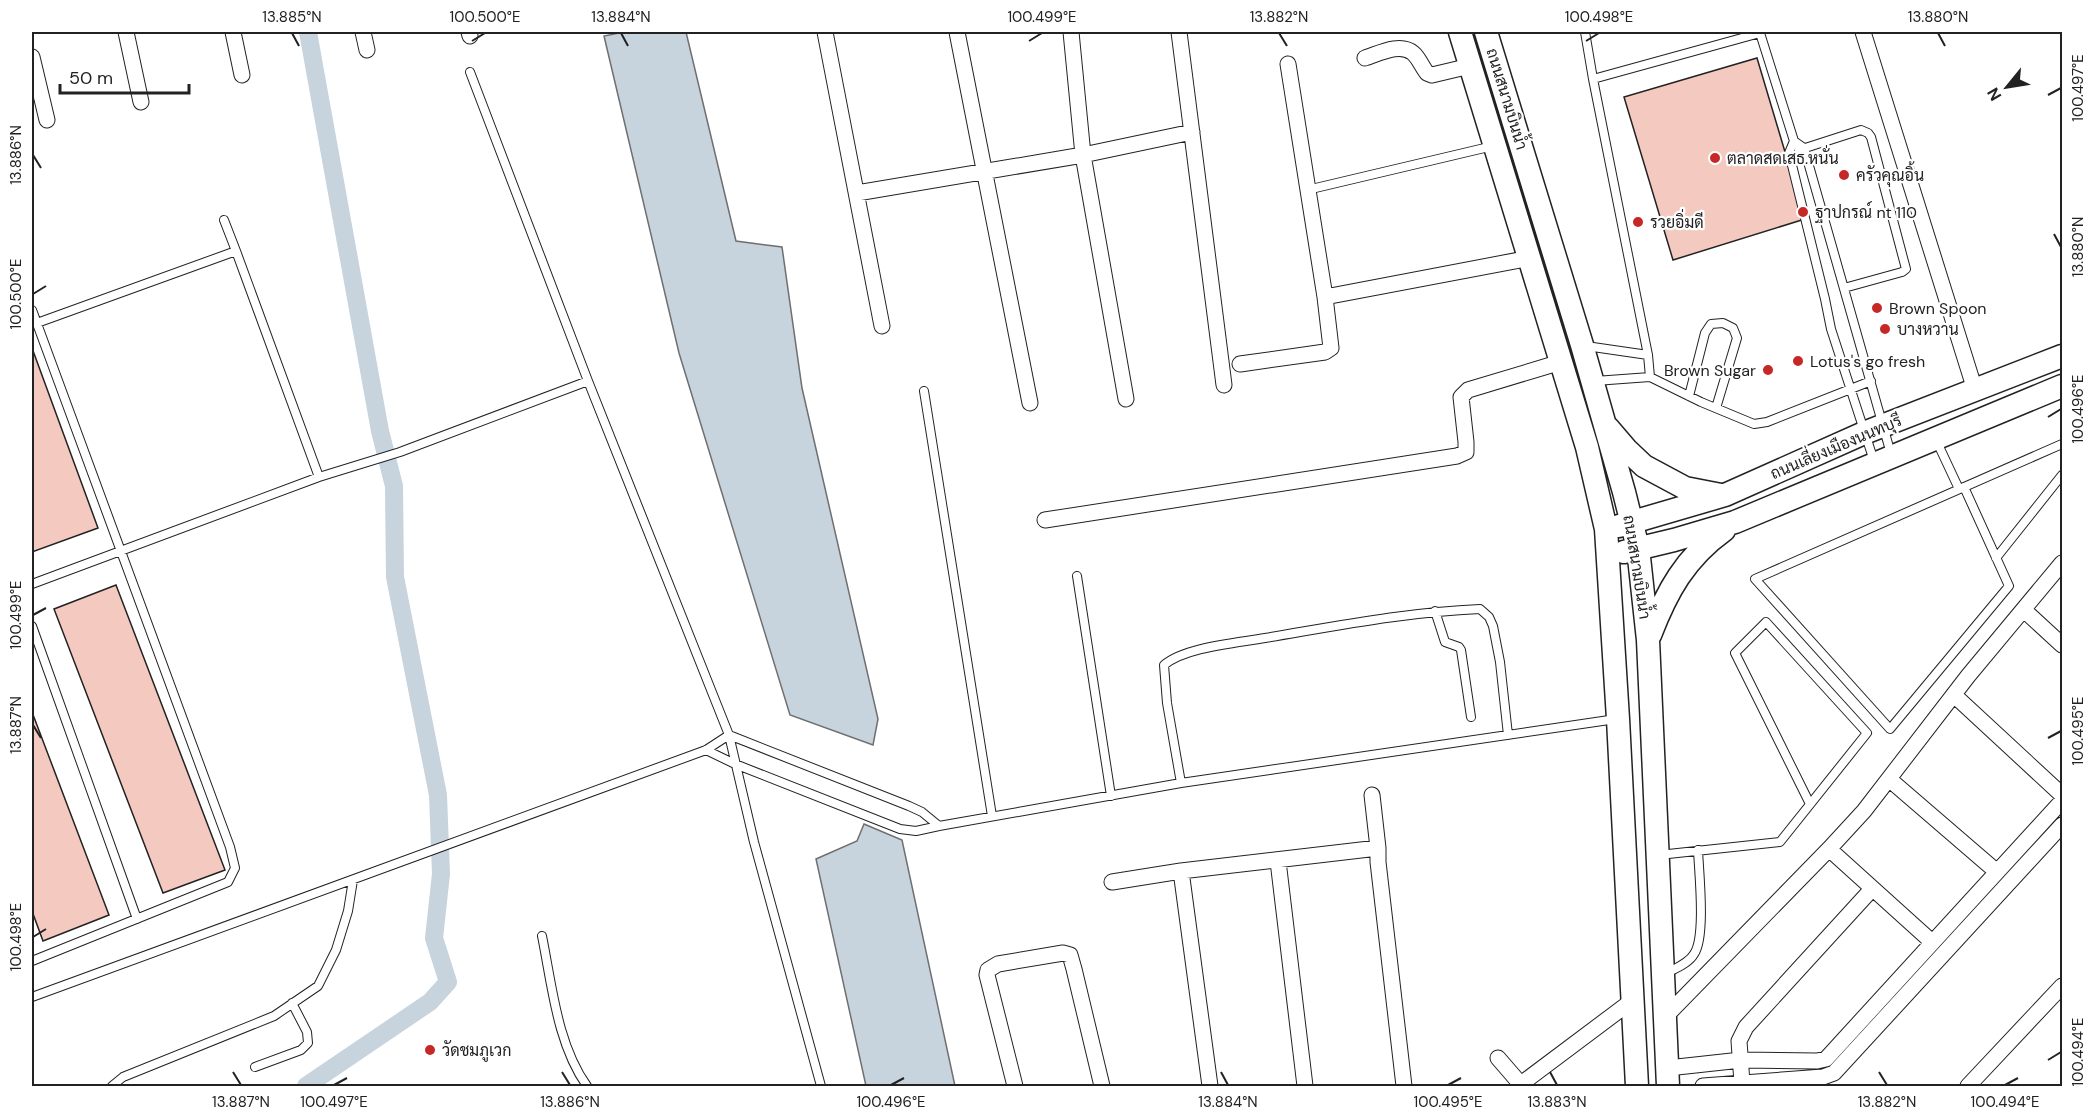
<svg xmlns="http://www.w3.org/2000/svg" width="2094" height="1118" font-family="'DM Sans',Sarabun,sans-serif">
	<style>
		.water { fill: #c7d3dd; stroke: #6f6f6f; stroke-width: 1.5 }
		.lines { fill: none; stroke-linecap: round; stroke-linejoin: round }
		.canal { stroke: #c7d3dd; stroke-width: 18 }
		.building { fill: #f3c9c0; stroke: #222; stroke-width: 1.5 }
		.lane-casing { stroke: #222; stroke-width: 10 }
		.street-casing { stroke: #222; stroke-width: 17 }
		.secondary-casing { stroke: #222; stroke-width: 25 }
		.lane { stroke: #fff; stroke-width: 8 }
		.street { stroke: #fff; stroke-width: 15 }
		.secondary { stroke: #fff; stroke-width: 22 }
		.ticks { fill: none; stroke: #222; stroke-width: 2 }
		.poi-dot { fill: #c62828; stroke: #fff; stroke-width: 2 }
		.labels { text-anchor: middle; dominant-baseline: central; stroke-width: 4.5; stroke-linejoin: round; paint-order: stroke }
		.street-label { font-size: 16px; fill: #222; stroke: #fff }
		.poi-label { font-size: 16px; fill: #222; stroke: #fff; text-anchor: start }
		.neatline { fill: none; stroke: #222; stroke-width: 2 }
		.ticks-label { font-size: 15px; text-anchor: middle; fill: #222 }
	</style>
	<rect width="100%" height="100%" fill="#fff"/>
	<path class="water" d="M624,32H686L736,241L782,247L802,388L878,719L873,745L790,715L679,353L604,36Z
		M864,824L902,840L955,1086H866L816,859L857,841Z"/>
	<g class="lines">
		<path class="canal" d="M306,1086L430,1002L448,982L434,938L441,874L438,795L395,577L394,486L380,431L308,32"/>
	</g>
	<path class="building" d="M1757,58L1805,219L1673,260L1624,97Z
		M32,348L98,528L32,552Z
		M116,585L225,870L163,893L54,609Z
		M32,712L109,915L43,941L32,911Z"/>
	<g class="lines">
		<defs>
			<path id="lane" d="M1585,32L1593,79
				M470,72L588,381L729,735L754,842L821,1086
				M1794,141L1789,153L1825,299L1831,329L1874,461
				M1799,150L1861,130L1868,133L1871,137L1906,269L1902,272L1844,288
				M1307,190L1493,146
				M224,220L236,251
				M32,310L230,847L235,868L228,882L32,961
				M37,323L236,251L319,477
				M1586,346L1648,355
				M1595,381L1650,377
				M1871,381L1767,422L1754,424L1701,402L1650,377L1648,355L1593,79L1760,33L1794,141L1804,148L1891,454
				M924,391L992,816
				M1689,396L1705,333L1711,324L1723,323L1733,328L1737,338L1716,408
				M1937,442L1959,489
				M1964,487L2009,586L1890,729L1755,579L2062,444
				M1996,558L2062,475
				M1077,576L1111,796
				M32,584L319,477L400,452L588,381
				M1435,611L1445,642L1459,647L1461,650L1471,717
				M32,626L137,919
				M729,735L909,806L922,812L939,826
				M706,750L735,764L900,829L916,831L939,826L1181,783L1616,719
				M1181,783L1167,703L1164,665C1185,647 1237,643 1265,638C1337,626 1407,612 1480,609L1489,617L1493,626L1500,662L1508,735
				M1659,855L1780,842L1867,733L1766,622L1735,653L1810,804
				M542,936C552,985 557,1044 587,1086
				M1667,973C1676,968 1689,963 1694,954C1706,937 1699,873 1698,850
				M32,997L706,750L729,735
				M255,1067L301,1050L308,1043L307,1032L292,1003
				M112,1086L123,1077L274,1016L318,986L336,950L348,911L353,880"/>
			<path id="street" d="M126,32L141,102
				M233,32L242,75
				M363,32L367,50
				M469,32L470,36
				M825,32L882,326
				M957,32L1030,403
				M1071,32L1083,155L1126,399
				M1179,32L1224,385
				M1863,32L1975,390
				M32,57L47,120
				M1365,58C1378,54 1400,42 1413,53C1419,58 1422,67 1427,73L1432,75L1470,66
				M857,193L1083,155L1192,132
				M1325,297L1530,258
				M1240,364L1325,352L1331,348L1325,297L1288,64
				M1045,520L1457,456L1466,452V442L1461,397L1468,390L1561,362
				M2024,610L2062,645
				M1954,695L2062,795
				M1889,779L1997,872
				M1372,795L1378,848V862L1404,1086
				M1829,849L1932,942
				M1278,861L1305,1086
				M1181,871L1210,1086
				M1112,882L1181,871L1378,848
				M1665,1017L1829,849L1864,811L1968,676L2062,563
				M1498,1058L1517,1080L1520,1082L1525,1081L1633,1000
				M1668,1068L1741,1060L1817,1061L1826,1059L2062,801
				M1742,1083L1739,1041L1746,1027L1872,889
				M1015,1086L987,975L988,970L998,964L1063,953L1070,955L1074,969L1102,1086
				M1703,1086L1823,1077L1834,1073L2062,825
				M1968,1086L2062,986"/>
			<path id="secondary" d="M1460,32L1587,447L1606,529L1618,719L1637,1086
				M1486,32L1582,345L1624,492L1638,548L1648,640L1668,1086
				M1608,428L1626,449L1644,466L1685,488L1721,495
				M1619,526L1725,495L1864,433L2062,356
				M1624,552L1674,540L1735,522L2062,386
				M1650,635C1667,591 1685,558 1724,530"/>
		</defs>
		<use href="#lane" class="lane-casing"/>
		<use href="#street" class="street-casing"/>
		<use href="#secondary" class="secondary-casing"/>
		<use href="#lane" class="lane"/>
		<use href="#street" class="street"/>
		<use href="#secondary" class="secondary"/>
	</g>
	<path class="ticks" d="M292,33L299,46M621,33L628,46M1279,33L1287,46M1938,33L1945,46M472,41L485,33M1029,41L1042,33M1586,41L1599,33M2048,95L2061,88M33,155L41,168M2054,234L2061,247M33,294L46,286M2048,417L2061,409M33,615L46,608M33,725L41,738M2048,738L2061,731M33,937L46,929M2048,1060L2061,1052M233,1072L241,1085M562,1072L570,1085M1221,1072L1228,1085M1550,1072L1557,1085M1879,1072L1887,1085M334,1085L347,1078M891,1085L904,1078M1448,1085L1461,1078M2005,1085L2018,1078"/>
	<g class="poi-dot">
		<circle cx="1715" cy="158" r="6"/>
		<circle cx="1844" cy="175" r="6"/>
		<circle cx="1803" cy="212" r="6"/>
		<circle cx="1638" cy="222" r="6"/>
		<circle cx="1877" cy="308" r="6"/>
		<circle cx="1885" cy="329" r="6"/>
		<circle cx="1798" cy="361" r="6"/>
		<circle cx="1768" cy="370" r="6"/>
		<circle cx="430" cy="1050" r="6"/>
	</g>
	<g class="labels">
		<g class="street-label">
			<text transform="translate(1507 99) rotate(73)">ถนนสนามบินน้ำ</text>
			<text transform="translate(1836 447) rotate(-23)">ถนนเลี่ยงเมืองนนทบุรี</text>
			<text transform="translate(1637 567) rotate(81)">ถนนสนามบินน้ำ</text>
		</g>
		<g class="poi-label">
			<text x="1727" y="158">ตลาดสดเสธ.หนั่น</text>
			<text x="1856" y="175">ครัวคุณอิ้น</text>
			<text x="1815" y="212">ฐาปกรณ์ nt 110</text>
			<text x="1650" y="222">รวยอิ่มดี</text>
			<text x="1889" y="308">Brown Spoon</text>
			<text x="1897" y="329">บางหวาน</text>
			<text x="1810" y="361">Lotus's go fresh</text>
			<text x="1756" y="370" text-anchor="end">Brown Sugar</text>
			<text x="442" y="1050">วัดชมภูเวก</text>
		</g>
	</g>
	<rect width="2094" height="1118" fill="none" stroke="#ffffff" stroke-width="66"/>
	<g transform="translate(2007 87) rotate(240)" stroke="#ffffff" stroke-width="4.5" paint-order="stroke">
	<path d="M0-4.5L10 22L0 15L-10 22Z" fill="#222222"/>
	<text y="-9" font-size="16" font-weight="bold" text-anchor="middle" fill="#222222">N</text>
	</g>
	<path d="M60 84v9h129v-9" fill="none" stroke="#222222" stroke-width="3"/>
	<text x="69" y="84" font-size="18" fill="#222222" stroke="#ffffff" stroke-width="4.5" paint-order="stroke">50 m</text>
	<rect x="33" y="33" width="2028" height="1052" class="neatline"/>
	<g class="ticks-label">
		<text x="292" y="22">13.885°N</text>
		<text x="485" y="22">100.500°E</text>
		<text x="621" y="22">13.884°N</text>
		<text x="1042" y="22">100.499°E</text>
		<text x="1279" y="22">13.882°N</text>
		<text x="1599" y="22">100.498°E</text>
		<text x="1938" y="22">13.880°N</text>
		<text transform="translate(2078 88) rotate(-90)" y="5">100.497°E</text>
		<text transform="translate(16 155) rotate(-90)" y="5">13.886°N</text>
		<text transform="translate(2078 247) rotate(-90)" y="5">13.880°N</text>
		<text transform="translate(16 294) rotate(-90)" y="5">100.500°E</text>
		<text transform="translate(2078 409) rotate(-90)" y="5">100.496°E</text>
		<text transform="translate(16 615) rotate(-90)" y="5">100.499°E</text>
		<text transform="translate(16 725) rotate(-90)" y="5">13.887°N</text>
		<text transform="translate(2078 731) rotate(-90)" y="5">100.495°E</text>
		<text transform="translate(16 937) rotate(-90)" y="5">100.498°E</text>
		<text transform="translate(2078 1052) rotate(-90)" y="5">100.494°E</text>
		<text x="241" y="1107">13.887°N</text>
		<text x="334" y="1107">100.497°E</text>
		<text x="570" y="1107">13.886°N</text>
		<text x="891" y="1107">100.496°E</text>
		<text x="1228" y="1107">13.884°N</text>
		<text x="1448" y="1107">100.495°E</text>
		<text x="1557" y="1107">13.883°N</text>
		<text x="1887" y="1107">13.882°N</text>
		<text x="2005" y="1107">100.494°E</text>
	</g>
</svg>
